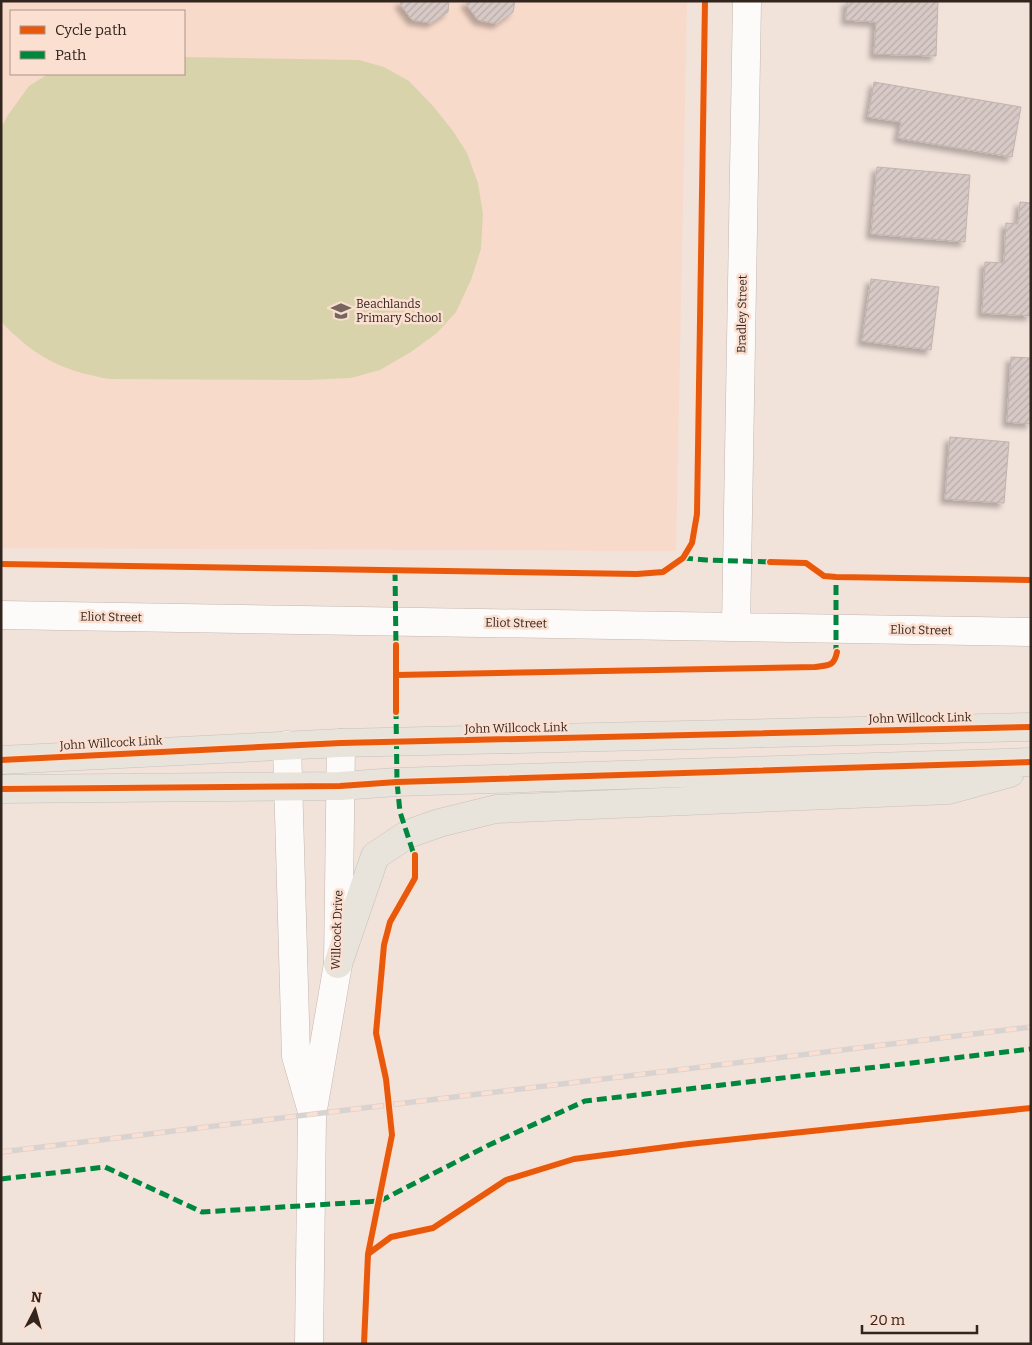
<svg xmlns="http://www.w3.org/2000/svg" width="1032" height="1345" font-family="Bitter,serif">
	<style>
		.built { fill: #f8daca; fill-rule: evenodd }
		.green { fill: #d9d3ac }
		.building { fill: url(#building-hatch); stroke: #c1b3af; filter: url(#shadow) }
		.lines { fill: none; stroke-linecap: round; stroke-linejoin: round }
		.minor-casing { stroke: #c3b7b0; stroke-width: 29 }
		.major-casing { stroke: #c9c1bc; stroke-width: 29 }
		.minor { stroke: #fdfbf9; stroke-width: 28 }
		.major { stroke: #e8e3db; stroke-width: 28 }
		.rail-casing { stroke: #d8d3d1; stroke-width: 5.5 }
		.rail { stroke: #fbdfd0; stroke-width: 4; stroke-dasharray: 11; stroke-linecap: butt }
		.quiet { stroke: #00873e; stroke-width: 5; stroke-dasharray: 10 5; stroke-linecap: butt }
		.cycleway-casing { stroke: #fbdfd0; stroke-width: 9 }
		.cycleway { stroke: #e8590c; stroke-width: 6 }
		.labels { text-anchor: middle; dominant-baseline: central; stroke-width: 5; stroke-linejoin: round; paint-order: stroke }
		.poi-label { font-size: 12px; fill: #32251e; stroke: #fbdfd0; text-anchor: start }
		.street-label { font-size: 12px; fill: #32251e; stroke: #fbdfd0 }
	</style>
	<defs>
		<pattern id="building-hatch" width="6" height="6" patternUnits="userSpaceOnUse" patternTransform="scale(1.25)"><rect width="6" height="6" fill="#d7c9c5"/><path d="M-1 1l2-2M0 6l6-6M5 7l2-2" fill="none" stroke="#b9aca9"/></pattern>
		<filter id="shadow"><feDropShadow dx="-4.5" dy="4.5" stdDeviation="2.5" flood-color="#0004"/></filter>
	</defs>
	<rect width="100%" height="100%" fill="#f1e2da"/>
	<path class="built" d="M1,1H687L676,551L1,548ZM11,11H184V74H11Z"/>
	<path class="green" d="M184,57L359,60L384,67L409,81L433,106L453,131L467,153L478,183L483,214L481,249L471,280L456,312L437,333L411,352L380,370L351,378L309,380L109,379C72,372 45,363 17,337C11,332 5,327 1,320V128L8,115L29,86L48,74H184Z"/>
	<path class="building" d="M401,1H449L448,12L431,23L412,20L400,4Z
		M467,1H515L513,12L497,24L478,20L466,4Z
		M847,1H938L936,56L874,54L876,22L846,20Z
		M874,82L1021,107L1012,157L898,138L901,122L868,117Z
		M877,167L970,175L965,242L871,234Z
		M1020,202L1031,203V316L982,313L985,262L1004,263L1006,223L1018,224Z
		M871,279L939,287L931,350L862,341Z
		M1011,357L1031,358V424L1007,422Z
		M950,437L1009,442L1004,503L945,499Z"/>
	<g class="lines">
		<defs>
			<path id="minor" d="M1,615L1031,632
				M736,627L747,1
				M287,745L296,1056L311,1108
				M309,1344L312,1115L338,964L341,743"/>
			<path id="major" d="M1,760L341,743L1031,727
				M1,789L340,786L397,782L1031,762
				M338,964L375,856L408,834L439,823L496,809L949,790L1010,773"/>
		</defs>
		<use href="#minor" class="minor-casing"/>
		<use href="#major" class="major-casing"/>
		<use href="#minor" class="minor"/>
		<use href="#major" class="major"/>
		<defs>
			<path id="rail" d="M1,1152L1031,1027"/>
		</defs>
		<use href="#rail" class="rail-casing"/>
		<use href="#rail" class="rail"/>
		<path class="quiet" d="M683,558L706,560L773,562
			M395,571L396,649
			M836,655V577
			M396,709L397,782L400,812L415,858
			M1,1179L105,1167L202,1212L380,1201L489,1145L585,1101L1031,1049"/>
		<defs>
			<path id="cycleway" d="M770,562L806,563L824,576L836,577L1031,580
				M1,564L637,574L663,572L683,558L692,543L697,514L705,1
				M396,675L815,667C828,665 834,667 837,652
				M396,712V645
				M1,760L341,743L1031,727
				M1,789L340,786L397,782L1031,762
				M368,1254L392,1135L386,1079L376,1033L384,945L390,922L415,878V855
				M364,1344L368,1254L391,1237L433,1228L506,1180L574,1159L689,1144L1031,1108"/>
		</defs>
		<use href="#cycleway" class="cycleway-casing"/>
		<use href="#cycleway" class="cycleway"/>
	</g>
	<defs>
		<symbol id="school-bare" viewBox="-9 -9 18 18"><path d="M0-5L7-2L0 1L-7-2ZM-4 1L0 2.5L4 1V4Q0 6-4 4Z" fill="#756760" stroke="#fbdfd0" stroke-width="2.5" paint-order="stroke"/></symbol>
	</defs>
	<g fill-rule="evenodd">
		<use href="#school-bare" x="327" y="297" width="28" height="28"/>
	</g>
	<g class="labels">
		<g class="poi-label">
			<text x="356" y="304">Beachlands<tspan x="356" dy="14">Primary School</tspan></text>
		</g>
		<g class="street-label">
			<text transform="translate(742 314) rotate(-89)">Bradley Street</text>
			<text transform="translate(111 617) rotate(1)">Eliot Street</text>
			<text transform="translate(516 623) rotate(1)">Eliot Street</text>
			<text transform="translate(921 630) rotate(1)">Eliot Street</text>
			<text transform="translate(920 718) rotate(-1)">John Willcock Link</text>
			<text transform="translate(516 728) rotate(-1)">John Willcock Link</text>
			<text transform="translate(111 743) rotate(-3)">John Willcock Link</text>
			<text transform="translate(337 930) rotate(-88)">Willcock Drive</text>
		</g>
	</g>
	<rect width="1032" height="1345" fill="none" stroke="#32251e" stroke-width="5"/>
	<rect x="10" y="10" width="175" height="65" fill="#fbdfd0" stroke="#ab9589"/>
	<rect x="20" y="26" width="25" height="8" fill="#e8590c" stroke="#ab9589"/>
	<text x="55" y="35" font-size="15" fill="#32251e">Cycle path</text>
	<rect x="20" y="51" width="25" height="8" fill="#00873e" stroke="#ab9589"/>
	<text x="55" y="60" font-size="15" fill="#32251e">Path</text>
	<g transform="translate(35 1310) rotate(6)" stroke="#fbdfd0" stroke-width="4" paint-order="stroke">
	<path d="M0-4L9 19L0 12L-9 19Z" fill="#32251e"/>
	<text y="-8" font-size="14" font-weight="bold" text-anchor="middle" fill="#32251e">N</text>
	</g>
	<path d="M862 1325v8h115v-8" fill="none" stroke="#32251e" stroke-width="2.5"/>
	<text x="870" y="1325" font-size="15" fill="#32251e" stroke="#fbdfd0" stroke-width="4" paint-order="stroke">20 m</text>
</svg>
